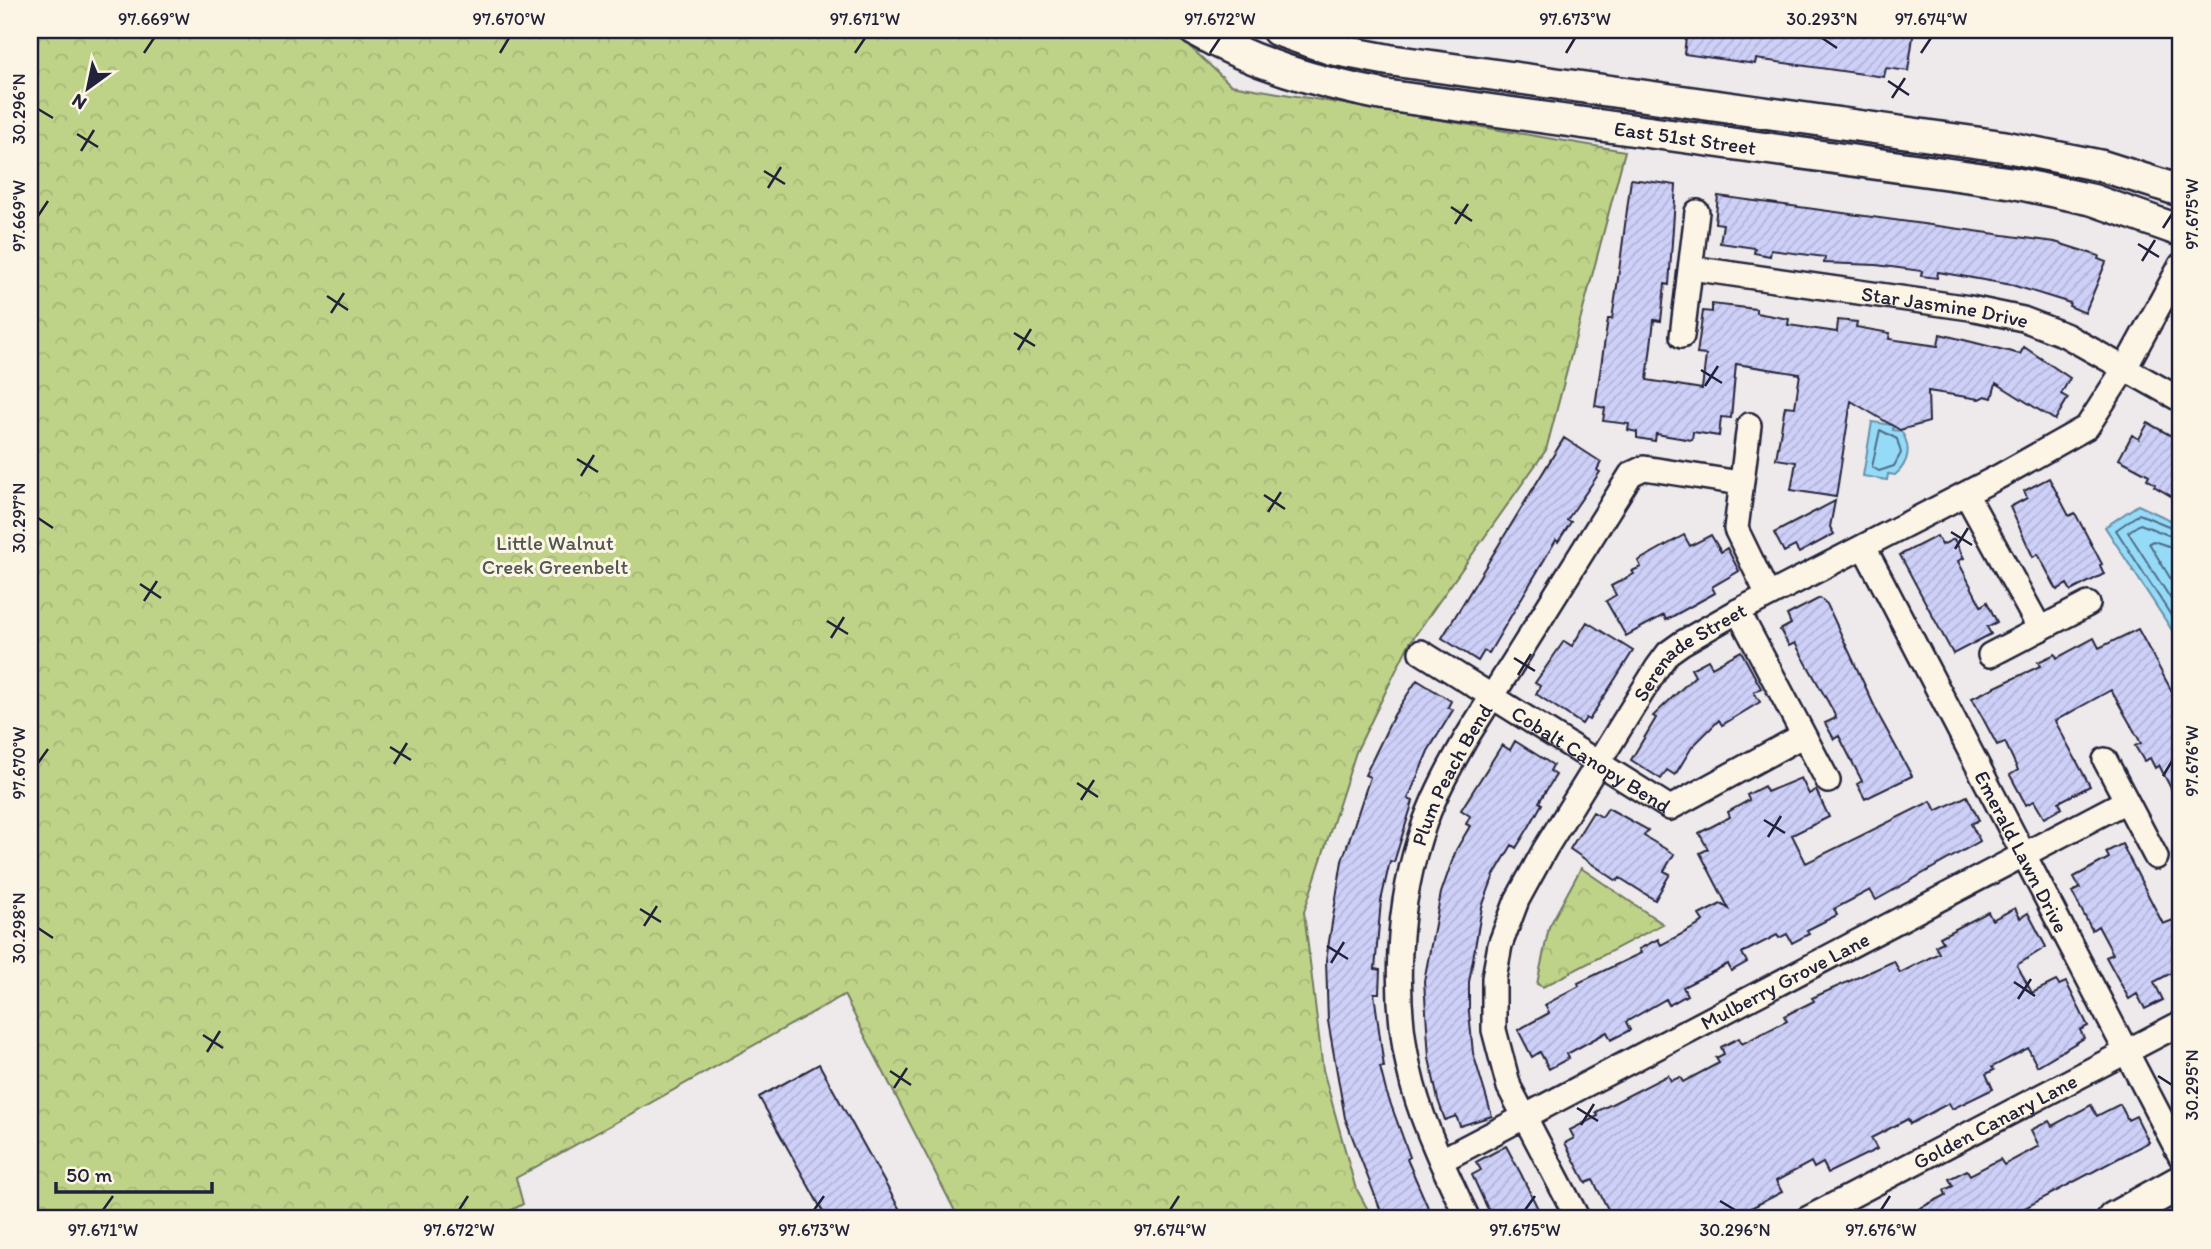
<svg xmlns="http://www.w3.org/2000/svg" width="2211" height="1249" font-family="Itim,sans-serif">
	<style>
		.forest { fill: url(#forest-crowns); stroke: #707a62; stroke-width: 2 }
		.water { fill: #95dbf7; stroke: #6791ac; stroke-width: 2 }
		.lines { fill: none; stroke-linecap: round; stroke-linejoin: round }
		.shore { stroke: #506c86; stroke-width: 2 }
		.building { fill: url(#building-hatch); stroke: #22223b; stroke-width: 2 }
		.minor-casing { stroke: #22223b; stroke-width: 28 }
		.tertiary-casing { stroke: #22223b; stroke-width: 35 }
		.secondary-casing { stroke: #22223b; stroke-width: 38 }
		.minor { stroke: #fcf5e5; stroke-width: 23 }
		.tertiary { stroke: #fcf5e5; stroke-width: 30 }
		.secondary { stroke: #fcf5e5; stroke-width: 33 }
		.ticks { fill: none; stroke: #22223b; stroke-width: 2.5 }
		.labels { text-anchor: middle; dominant-baseline: central; stroke-width: 6; stroke-linejoin: round; paint-order: stroke }
		.street-label { font-size: 21px; fill: #22223b; stroke: #fcf5e5 }
		.park-label { font-size: 21px; fill: #515752; stroke: #fcf5e5 }
		.neatline { fill: none; stroke: #22223b; stroke-width: 2.5 }
		.ticks-label { font-size: 18px; text-anchor: middle; fill: #22223b }
	</style>
	<defs>
		<pattern id="forest-crowns" width="20" height="18" patternUnits="userSpaceOnUse" patternTransform="scale(1.75)"><rect width="20" height="18" fill="#bfd388"/><path d="M2 6a3 3 0 1 1 6 0M12 15a3 3 0 1 1 6 0" fill="none" stroke="#a4b576"/></pattern>
		<pattern id="building-hatch" width="6" height="6" patternUnits="userSpaceOnUse" patternTransform="scale(1.75)"><rect width="6" height="6" fill="#ced0f8"/><path d="M-1 1l2-2M0 6l6-6M5 7l2-2" fill="none" stroke="#b1b2d6"/></pattern>
	</defs>
	<rect width="100%" height="100%" fill="#eeeaeb"/>
	<filter id="ink" filterUnits="userSpaceOnUse"><feTurbulence type="fractalNoise" baseFrequency=".0143" numOctaves="2"/><feDisplacementMap in="SourceGraphic" scale="14" xChannelSelector="R" yChannelSelector="G"/><feConvolveMatrix kernelMatrix="1 2 1 2 8 2 1 2 1" color-interpolation-filters="sRGB"/></filter>
	<g filter="url(#ink)">
		<path class="forest" d="M30,30H1172L1231,85L1625,151L1546,450L1409,644L1356,752L1304,912L1323,1070L1355,1186L1373,1219H959L844,995L516,1178L523,1204L495,1219H30Z
			M1581,868L1663,924L1543,987L1537,984L1549,927Z"/>
		<path class="water" d="M1872,422L1893,425V430L1901,431C1912,447 1909,463 1895,475L1888,474L1887,480L1863,476Z
			M2138,505L2181,525V644L2105,527Z"/>
		<g class="lines">
			<path class="shore" d="M1880,430L1897,439L1901,453L1894,466L1879,471L1872,467Z
				M2181,531L2139,514L2116,530L2181,631
				M2181,540L2140,524L2128,532L2181,615
				M2181,550L2153,541L2149,543L2181,596"/>
		</g>
		<path class="building" d="M1687,30H1914L1908,71L1886,68L1884,77L1756,59L1755,64L1684,54Z
			M1631,179L1676,185L1669,285L1665,284L1661,321L1654,320L1647,380L1702,389L1706,355L1697,354L1703,311L1712,312V304L1756,309V313L1789,319L1788,325L1837,332L1838,320L1857,322L1856,327L1890,333L1889,339L1938,346L1940,334L2020,354L2024,347L2070,378L2061,394L2068,398L2055,420L1996,383L1992,398L1985,396L1979,399L1928,391L1929,422L1900,430L1851,401L1836,497L1791,490L1796,462L1776,459L1785,406L1795,407L1800,374L1736,364L1731,418L1721,417L1719,436L1693,432L1692,440L1656,434L1655,441L1637,438V432L1628,430L1629,424L1603,421L1605,408L1595,406L1608,319H1612L1617,286Z
			M1718,196L2055,242L2099,256L2098,259L2106,262L2085,313L2069,306L2070,303L2012,285L1938,272L1937,278L1921,276L1922,271L1876,265L1824,263L1825,257L1771,250L1770,256L1754,253L1755,248L1720,243L1723,224L1715,223Z
			M2148,423L2181,441V502L2154,486L2155,484L2147,479L2149,475L2119,459L2132,435L2139,439Z
			M1564,438L1601,462L1597,470L1600,472L1567,520L1571,522L1558,542L1556,540L1489,653L1484,651L1478,661L1442,638Z
			M2049,478L2069,516L2075,513L2102,564L2100,565L2104,574L2071,591L2067,584L2057,590L2038,554L2033,557L2010,507L2027,498L2024,491Z
			M1835,501L1830,527L1834,534L1799,553L1795,546L1784,552L1774,533Z
			M1684,535L1690,546L1711,535L1721,552L1727,548L1739,571L1712,587L1715,593L1666,620L1664,615L1626,636L1606,601L1616,595L1611,586L1634,574L1632,571L1641,567L1638,561Z
			M1937,536L1942,545L1954,539L1964,558L1958,561L1981,606L1987,602L1997,622L1987,627L1991,634L1953,654L1900,555Z
			M1820,598L1827,604L1879,716L1912,776L1865,799L1857,784L1862,781L1839,736L1834,739L1825,723L1836,718L1832,709L1795,643L1789,646L1780,630L1791,624L1787,615Z
			M1587,622L1633,651L1589,720L1586,718L1582,724L1536,694L1540,686L1535,683L1564,641L1572,646Z
			M2138,629L2181,708V808L2159,765L2155,768L2150,758L2144,761L2135,746L2141,743L2111,690L2055,721L2090,786L2059,802L2062,808L2044,818L2034,801L2026,805L2010,775L2018,770L2005,742L1997,745L1972,698L2040,666L2038,662L2055,654L2057,658L2094,638L2099,648Z
			M1741,651L1761,688L1754,692L1760,702L1722,725L1719,720L1692,747L1675,775L1667,770L1661,779L1631,760L1656,718L1653,716L1695,676L1691,669L1708,660L1712,667Z
			M1417,680L1451,701L1448,707L1453,710L1428,751L1408,799L1413,801L1394,862L1390,861L1381,901L1375,969L1380,970L1379,993H1374L1384,1067H1380L1386,1091L1410,1157L1407,1159L1433,1219H1384L1345,1118L1328,1021L1326,960L1342,861L1370,777L1365,775L1394,715Z
			M1515,741L1553,765L1550,771L1556,775L1539,802L1542,804L1529,827L1516,848L1512,845L1494,875L1482,907L1469,982V1012L1473,1053L1492,1116L1460,1126L1456,1116L1445,1120L1438,1100L1429,1058L1424,981L1441,893L1456,850L1470,826L1466,824L1470,816L1461,810L1502,745L1510,750Z
			M1801,778L1809,794L1816,790L1829,817L1792,835L1806,863L1931,801L1936,811L1967,796L1979,820L1971,824L1980,841L1876,900L1870,890L1834,909L1837,915L1807,930L1809,934L1792,943L1787,934L1779,938L1777,935L1742,953L1747,962L1731,971L1728,964L1683,987L1687,995L1669,1005L1666,999L1626,1022L1630,1030L1611,1040L1607,1032L1567,1054L1569,1058L1549,1069L1540,1052L1532,1057L1518,1030L1549,1013L1545,1005L1579,986L1578,983L1641,953L1639,949L1658,939L1661,945L1697,926L1703,921L1699,915L1721,904L1729,909L1700,853L1708,849L1699,833L1730,817L1728,812L1749,800L1747,795L1764,786L1767,792Z
			M1608,808L1648,830L1644,836L1674,854L1664,871L1670,874L1655,900L1620,878L1617,881L1570,849L1593,812L1602,817Z
			M2122,844L2163,924L2181,917V968L2154,982L2163,1000L2145,1009L2137,994L2129,999L2106,957L2113,954L2098,926L2092,930L2072,892L2080,888L2074,877L2109,858L2106,852Z
			M2015,908L2020,918L2028,913L2046,947L2017,965L2032,993L2056,981L2059,985L2066,982L2088,1026L2080,1030L2084,1038L2037,1066L2028,1048L1992,1067L1994,1070L1986,1074L1993,1089L1952,1109L1949,1103L1910,1124L1908,1119L1871,1138L1877,1149L1828,1173L1823,1163L1814,1168L1811,1162L1776,1181L1782,1192L1751,1208L1753,1212L1739,1219H1613L1593,1180L1586,1183L1565,1143L1574,1138L1570,1130L1598,1116L1596,1112L1668,1075L1671,1081L1680,1077L1683,1082L1719,1063L1716,1058L1724,1054L1721,1047L1739,1038L1742,1044L1787,1021L1784,1016L1814,1001L1812,998L1894,961L1900,973L1939,953L1935,946L1943,942L1940,937L1988,912L1992,920Z
			M819,1064L905,1219H827L759,1097Z
			M2120,1104L2128,1120L2136,1116L2149,1142L2004,1219H1899L1946,1195L1944,1190L1953,1186L1949,1179L1967,1170L1970,1175L2000,1159L2004,1165L2039,1146L2031,1130L2049,1121L2052,1126L2091,1105L2097,1116Z
			M1506,1146L1521,1174L1543,1219H1493L1484,1201L1472,1175L1481,1170L1476,1162Z"/>
		<g class="lines">
			<defs>
				<g id="minor">
					<path id="s1" d="M1691,268L1970,308L2023,319L2065,335L2181,400"/>
					<path d="M1682,336L1697,212"/>
					<path d="M1749,425L1736,529L1768,595"/>
					<path d="M1966,494L2040,629"/>
					<path id="s2" d="M1864,547L2181,1157"/>
					<path d="M1738,611L1828,781"/>
					<path id="s3" d="M1421,652L1670,808L1802,736"/>
					<path d="M1990,655L2088,604"/>
					<path d="M2105,760L2156,857"/>
					<path id="s4" d="M1442,1160L2126,801"/>
					<path id="s5" d="M1468,1219C1448,1177 1426,1132 1413,1086C1391,1003 1396,902 1425,822C1436,791 1452,763 1468,735L1631,474L1644,468L1740,483"/>
					<path id="s6" d="M1578,1219L1509,1087L1494,1030V978L1500,945L1517,900L1545,849L1657,668L1668,653L1682,643L1738,611L2000,476L2087,427L2125,368L2181,265"/>
					<path id="s7" d="M1807,1219L2181,1023"/>
				</g>
				<g id="tertiary">
					<path id="s8" d="M1194,30C1254,64 1316,82 1383,95L2014,183L2093,200L2181,231"/>
					<path d="M1277,30L1331,49L1389,60L2002,146L2102,166L2181,191"/>
				</g>
				<path id="secondary" d="M2114,1219L2181,1182"/>
			</defs>
			<use href="#minor" class="minor-casing"/>
			<use href="#tertiary" class="tertiary-casing"/>
			<use href="#secondary" class="secondary-casing"/>
			<use href="#minor" class="minor"/>
			<use href="#tertiary" class="tertiary"/>
			<use href="#secondary" class="secondary"/>
		</g>
	</g>
	<path class="ticks" d="M1822,38L1837,48M144,53L154,38M500,53L509,38M855,53L865,38M1210,53L1220,38M1566,53L1575,38M1921,53L1931,38M1888,81L1909,95M1892,98L1905,78M38,109L53,118M77,134L98,147M81,151L94,130M764,171L785,184M768,188L781,167M1451,207L1472,221M38,216L48,201M1455,224L1468,204M2163,228L2172,214M2138,244L2159,257M2142,261L2155,240M327,296L348,310M331,313L344,293M1014,333L1035,346M1018,350L1031,329M1701,370L1722,383M1705,386L1718,366M577,459L598,472M581,476L594,455M1264,495L1285,509M1268,512L1281,492M38,518L53,528M1951,532L1972,545M1955,549L1968,528M140,584L161,598M144,601L157,581M827,621L848,634M831,638L844,617M1514,658L1535,671M1518,675L1531,654M390,747L411,760M38,763L48,749M394,764L407,743M2163,776L2172,761M1077,783L1098,797M1081,800L1094,780M1764,820L1785,833M1768,837L1781,816M640,909L661,922M644,926L657,906M38,928L53,938M1327,946L1348,959M1331,963L1344,942M2014,982L2035,996M2018,999L2031,979M203,1035L223,1048M207,1052L220,1031M890,1071L911,1085M2158,1076L2172,1085M894,1088L907,1068M1577,1108L1598,1121M1581,1125L1594,1104M1720,1201L1735,1210M103,1210L113,1196M459,1210L468,1196M814,1210L824,1196M1170,1210L1179,1196M1525,1210L1535,1196M1881,1210L1890,1196"/>
	<g class="labels">
		<g class="street-label">
			<text stroke="none"><textPath href="#s8" startOffset="506">East 51st Street</textPath></text>
			<text stroke="none"><textPath href="#s1" startOffset="257">Star Jasmine Drive</textPath></text>
			<text stroke="none"><textPath href="#s6" startOffset="648">Serenade Street</textPath></text>
			<text stroke="none"><textPath href="#s3" startOffset="201">Cobalt Canopy Bend</textPath></text>
			<text stroke="none"><textPath href="#s5" startOffset="466">Plum Peach Bend</textPath></text>
			<text stroke="none"><textPath href="#s2" startOffset="343">Emerald Lawn Drive</textPath></text>
			<text stroke="none"><textPath href="#s4" startOffset="387">Mulberry Grove Lane</textPath></text>
			<text stroke="none"><textPath href="#s7" startOffset="212">Golden Canary Lane</textPath></text>
		</g>
		<g class="park-label">
			<text x="555" y="542">Little Walnut<tspan x="555" dy="24">Creek Greenbelt</tspan></text>
		</g>
	</g>
	<rect width="2211" height="1249" fill="none" stroke="#fcf5e5" stroke-width="77"/>
	<g transform="translate(88 88) rotate(213)" stroke="#fcf5e5" stroke-width="5" paint-order="stroke">
	<path d="M0-5L12 26L0 18L-12 26Z" fill="#22223b"/>
	<text y="-10" font-size="19" font-weight="bold" text-anchor="middle" fill="#22223b">N</text>
	</g>
	<path d="M56 1182v10h156v-10" fill="none" stroke="#22223b" stroke-width="3.5"/>
	<text x="66" y="1182" font-size="21" fill="#22223b" stroke="#fcf5e5" stroke-width="5" paint-order="stroke">50 m</text>
	<rect x="38" y="38" width="2134" height="1172" class="neatline"/>
	<g class="ticks-label">
		<text x="154" y="25">97.669°W</text>
		<text x="509" y="25">97.670°W</text>
		<text x="865" y="25">97.671°W</text>
		<text x="1220" y="25">97.672°W</text>
		<text x="1575" y="25">97.673°W</text>
		<text x="1822" y="25">30.293°N</text>
		<text x="1931" y="25">97.674°W</text>
		<text transform="translate(19 109) rotate(-90)" y="6">30.296°N</text>
		<text transform="translate(2192 214) rotate(-90)" y="6">97.675°W</text>
		<text transform="translate(19 216) rotate(-90)" y="6">97.669°W</text>
		<text transform="translate(19 518) rotate(-90)" y="6">30.297°N</text>
		<text transform="translate(2192 761) rotate(-90)" y="6">97.676°W</text>
		<text transform="translate(19 763) rotate(-90)" y="6">97.670°W</text>
		<text transform="translate(19 928) rotate(-90)" y="6">30.298°N</text>
		<text transform="translate(2192 1085) rotate(-90)" y="6">30.295°N</text>
		<text x="103" y="1236">97.671°W</text>
		<text x="459" y="1236">97.672°W</text>
		<text x="814" y="1236">97.673°W</text>
		<text x="1170" y="1236">97.674°W</text>
		<text x="1525" y="1236">97.675°W</text>
		<text x="1735" y="1236">30.296°N</text>
		<text x="1881" y="1236">97.676°W</text>
	</g>
</svg>
